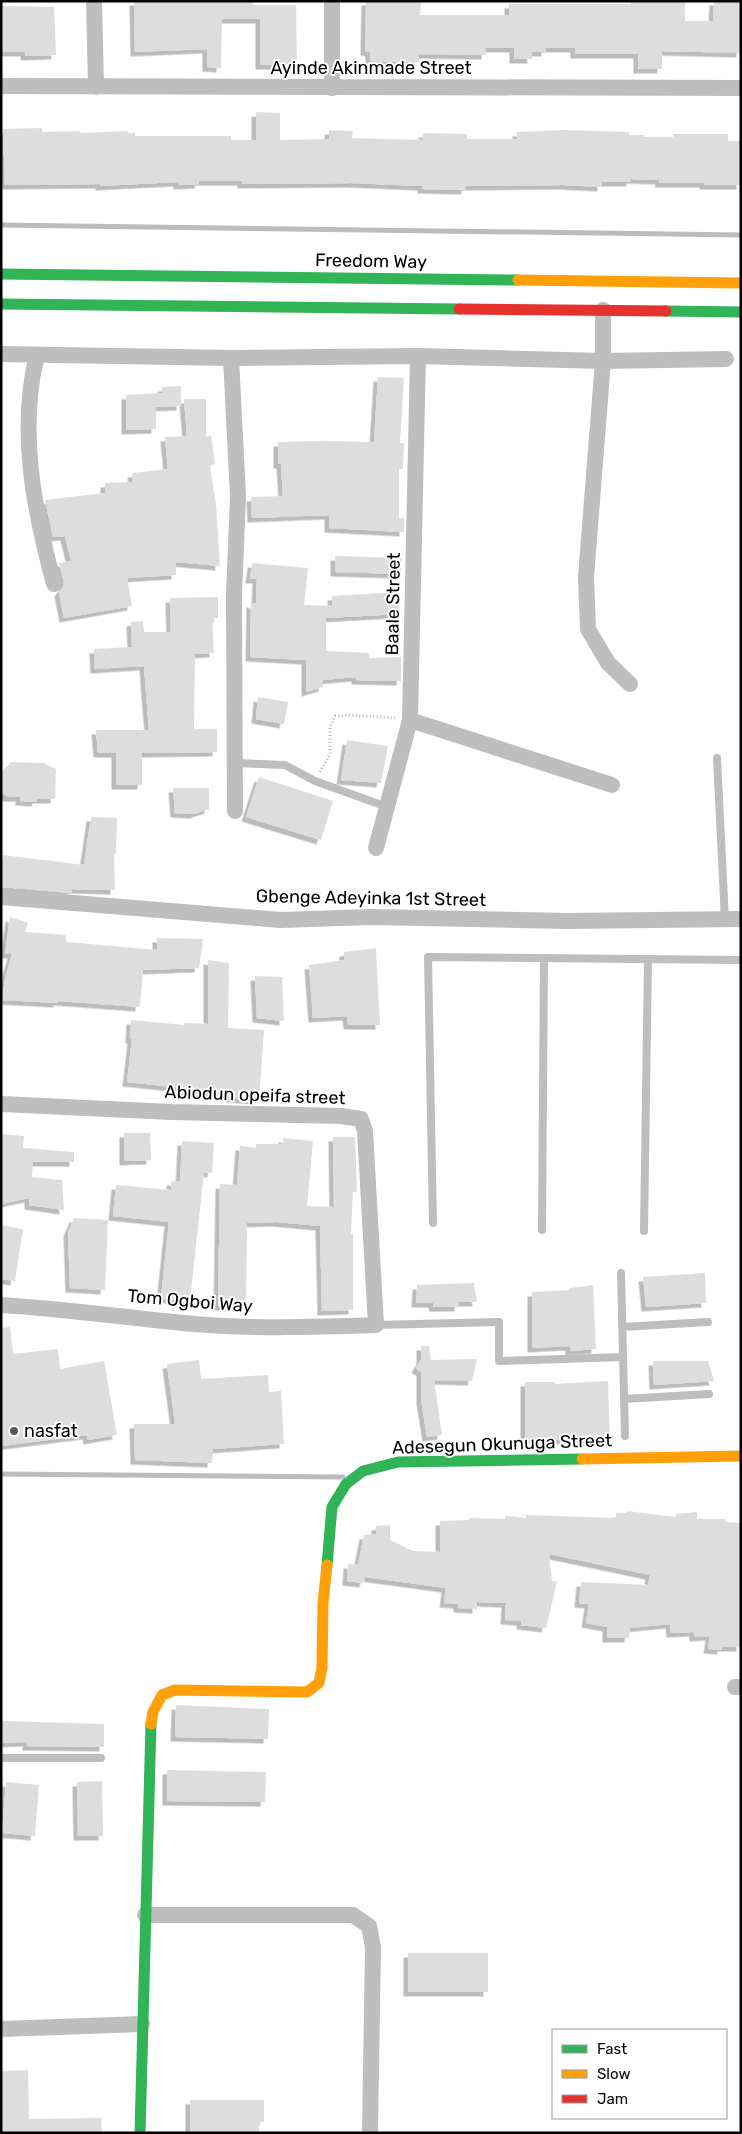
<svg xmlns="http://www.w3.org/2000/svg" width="742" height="2134" font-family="Rubik,sans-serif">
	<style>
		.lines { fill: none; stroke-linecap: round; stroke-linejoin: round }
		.stream { stroke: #bcbcbc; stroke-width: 5 }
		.building { fill: #ddd; filter: url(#shadow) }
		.path { stroke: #b8b8b8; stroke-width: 3; stroke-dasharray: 1 2.5; stroke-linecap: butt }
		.lane { stroke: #bebebe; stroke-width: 8 }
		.street { stroke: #bebebe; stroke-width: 16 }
		.fast { stroke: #30b455; stroke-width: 11 }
		.slow { stroke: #ff9f0a; stroke-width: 11 }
		.jam { stroke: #e5322d; stroke-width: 11 }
		.poi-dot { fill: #595959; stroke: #fff; stroke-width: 2 }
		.labels { text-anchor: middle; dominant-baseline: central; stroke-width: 4; stroke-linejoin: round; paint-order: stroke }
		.street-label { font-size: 18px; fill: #000; stroke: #fff }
		.poi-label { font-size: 18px; fill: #000; stroke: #fff; text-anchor: start }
	</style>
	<defs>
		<filter id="shadow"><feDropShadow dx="-4.5" dy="4.5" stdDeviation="0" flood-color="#0004"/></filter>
	</defs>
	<rect width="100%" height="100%" fill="#fff"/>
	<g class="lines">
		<path class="stream" d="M1,225L741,235
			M1,1474L343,1477"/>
	</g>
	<path class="building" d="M134,1L253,2V5H296L297,65H260V19H222L221,68L207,67V49L135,52Z
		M366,1H421L420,15H509V4H631V1H685V21H713L714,1H741V53L662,51V69H638V54H575V48H546V52H531L532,59H514V48H486V55L419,54V62L370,61V52L365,51Z
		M1,6L54,7L56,55L25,56V52H1Z
		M256,112L280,113V140L329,139V130L353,131L352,138L423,140V133L467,134V139H517V132L564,130L629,132V135H644V137H673V134H728V141H741V185H704V183H659L660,180L631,179V182H602V187L563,185L466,186V190L422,189V186L351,183L242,184V181H199V184L178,185V182L100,186V184L5,185L3,129L42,128V132L80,131V133L128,131V133H135V136H231V140H256Z
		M378,377L404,378L400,443H404L403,469H399V518H404V532L329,528V515L252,518L251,497L283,496L281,464H278V442L323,441L374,442Z
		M181,386V406L156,407V429L126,430V395L162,393V387Z
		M184,399H206V437L211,435L215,464L210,465L216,505L220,566L176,562V575L127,578L132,606L64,618L59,592L63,587L64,582L59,563L71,561L65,536L53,537L45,500L105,493V483L133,482L132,473L168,469L165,437L187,436Z
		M335,556L402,558L401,574L335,572Z
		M252,563L308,568L304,605L332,606V596L398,592L399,614L326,618V651L369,653V658L401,657V681L356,680V677L323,680V687L306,692V660L250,657L251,603L256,604L257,579H250Z
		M218,597V618H212L214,653L195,654L194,729H217V752L142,753V785H116V753H98L96,730H149L144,666L95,669L94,649L132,647L131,622L143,621L144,632H171L170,598Z
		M258,697L288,702L284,724L256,719Z
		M347,740L388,746L381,783L341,780Z
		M11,762L43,763L56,769L55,799H37L36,802L20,801V797H8L1,792V773Z
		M259,777L333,801L321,840L246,817Z
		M173,788H209V809L194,814L175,813Z
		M91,817L117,818L116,853L114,854L115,890L72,889V893L1,887L3,855L84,865Z
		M10,917L28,923L25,932L65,935L67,942L157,950V938L203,939L199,968L143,970L140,1007L58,1001V1003L2,1000L5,979L12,954H5Z
		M376,948L380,1025H348L347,1016L313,1018L309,965L344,960V952Z
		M208,960L229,963L228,1028L264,1030L259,1100L230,1098V1093L183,1092V1088L127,1082L132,1039H130L131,1020L184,1025V1023L208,1024Z
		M255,976L282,977L284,1021L257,1018Z
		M124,1133H150L151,1160L124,1161Z
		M1,1134L24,1136L23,1148L74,1152V1162H33L32,1177L62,1180L64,1210L29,1205V1198L1,1204Z
		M333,1137H355L357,1192H353L351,1234H353V1310L322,1311L320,1226L276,1222L247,1223L246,1307L218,1306L220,1184L237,1185L240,1146L256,1148V1144H283V1138L313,1141L307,1206L334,1207Z
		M182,1141L214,1143L212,1173L204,1172L190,1301L161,1298L169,1222L113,1216L116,1185L171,1190V1181L180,1182Z
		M74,1218L108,1220L105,1290L70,1288L68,1232Z
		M1,1225L23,1229L15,1281L1,1279Z
		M705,1273L706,1303L646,1307L643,1277Z
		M474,1283L477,1302H459V1307H434L433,1303H416L417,1285Z
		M593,1285L596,1349L570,1351V1346L532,1348V1292L570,1290V1288Z
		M10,1327L13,1354L58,1349L60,1369L104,1361L117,1435L88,1440L87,1435L1,1446V1328Z
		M421,1346H429L431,1360L477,1359L472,1381L434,1380L442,1435L427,1437L421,1399V1372L416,1368L421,1360Z
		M199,1360L201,1379L268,1375L269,1392L281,1391L284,1444L213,1449L212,1463L135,1460L134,1424H175L167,1364Z
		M653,1361H708L714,1381L654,1385Z
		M608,1381L610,1441L576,1442V1440H525V1382H555V1384Z
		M627,1511L676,1517V1514L697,1512V1519H725V1522L741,1523V1647H722V1650L708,1649L710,1636L694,1637V1632L671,1633L670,1624L630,1628L629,1638H607V1627L586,1623L589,1604L579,1603L581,1582L648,1585L650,1575L549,1554L552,1581L557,1582L546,1628L521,1625V1621L505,1620L506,1603L477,1602V1609L458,1608V1604L444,1603L446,1588L365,1577L364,1583L347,1581L348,1564L358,1565L364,1535L376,1534V1526L390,1525V1540L413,1551L440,1552V1521L469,1520V1518L505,1519V1516L526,1518V1515L616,1518V1513H626Z
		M176,1705L269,1709L268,1739L175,1737Z
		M1,1721L104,1724V1747L27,1746V1742L1,1743Z
		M167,1770L266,1772L265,1802L167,1801Z
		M102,1781L103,1836H78L77,1782Z
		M6,1782L39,1785L35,1836L2,1833Z
		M408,1953H488V1992H408Z
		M28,2070L29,2119L101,2118L102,2133H1V2071Z
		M190,2100H264V2122H259V2133H190Z"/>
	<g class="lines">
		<path class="path" d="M320,772L330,754V727L335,716L349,715L395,718"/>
		<path class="lane" d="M717,758L725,920
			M235,763L285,765L315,781L387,807
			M433,1223L428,957L741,960
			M542,1230L544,958
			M644,1231L648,959
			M621,1273L625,1436
			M376,1325L499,1322V1361L623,1357
			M622,1327L708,1322
			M624,1399L709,1394
			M1,1758H101"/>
		<path class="street" d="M94,1L96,87
			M332,1V88
			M1,86L741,88
			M603,310V361L586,577L588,629L608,663L630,684
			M1,354L231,358L418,356L603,361L726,359
			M37,355C18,430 34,510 54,584
			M231,358L238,496L234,595L235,811
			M410,720L612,785
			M376,848L410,720L418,356
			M1,897L281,920L371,917L567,921L741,919
			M1,1104L172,1112L341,1116L361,1119L365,1131L376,1325C315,1327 254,1329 194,1324C129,1318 66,1309 1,1305
			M735,1687H741
			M145,1915H353L369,1926L373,1947L370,2133
			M1,2029L142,2024"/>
		<path class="fast" d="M1,274L518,280
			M1,304L459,309
			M666,311L741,312
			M327,1565L332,1507L346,1484L363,1471L398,1462L582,1459
			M140,2133L151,1724"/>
		<path class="slow" d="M518,280L741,283
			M582,1459L741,1456
			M151,1724L153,1712L162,1695L175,1690L307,1692L319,1683L322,1668L323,1603L327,1565"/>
		<path class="jam" d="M459,309L666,311"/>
	</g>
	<circle class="poi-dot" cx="14" cy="1431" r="5"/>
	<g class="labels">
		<g class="street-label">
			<text x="371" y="68">Ayinde Akinmade Street</text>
			<text transform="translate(371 261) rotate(1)">Freedom Way</text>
			<text transform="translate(393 604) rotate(-89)">Baale Street</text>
			<text transform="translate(371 898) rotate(1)">Gbenge Adeyinka 1st Street</text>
			<text transform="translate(255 1095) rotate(2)">Abiodun opeifa street</text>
			<text transform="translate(190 1301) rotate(5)">Tom Ogboi Way</text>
			<text transform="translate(502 1444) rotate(-2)">Adesegun Okunuga Street</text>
		</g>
		<g class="poi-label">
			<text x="24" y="1431">nasfat</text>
		</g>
	</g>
	<rect width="742" height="2134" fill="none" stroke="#000000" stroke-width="5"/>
	<rect x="552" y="2029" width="175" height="90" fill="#ffffff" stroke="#999999"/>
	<rect x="562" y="2045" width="25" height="8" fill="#30b455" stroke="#999999"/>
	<text x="597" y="2054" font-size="15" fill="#000000">Fast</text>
	<rect x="562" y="2070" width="25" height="8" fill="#ff9f0a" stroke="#999999"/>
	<text x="597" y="2079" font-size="15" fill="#000000">Slow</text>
	<rect x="562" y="2095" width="25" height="8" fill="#e5322d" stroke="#999999"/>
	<text x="597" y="2104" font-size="15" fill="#000000">Jam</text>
</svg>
